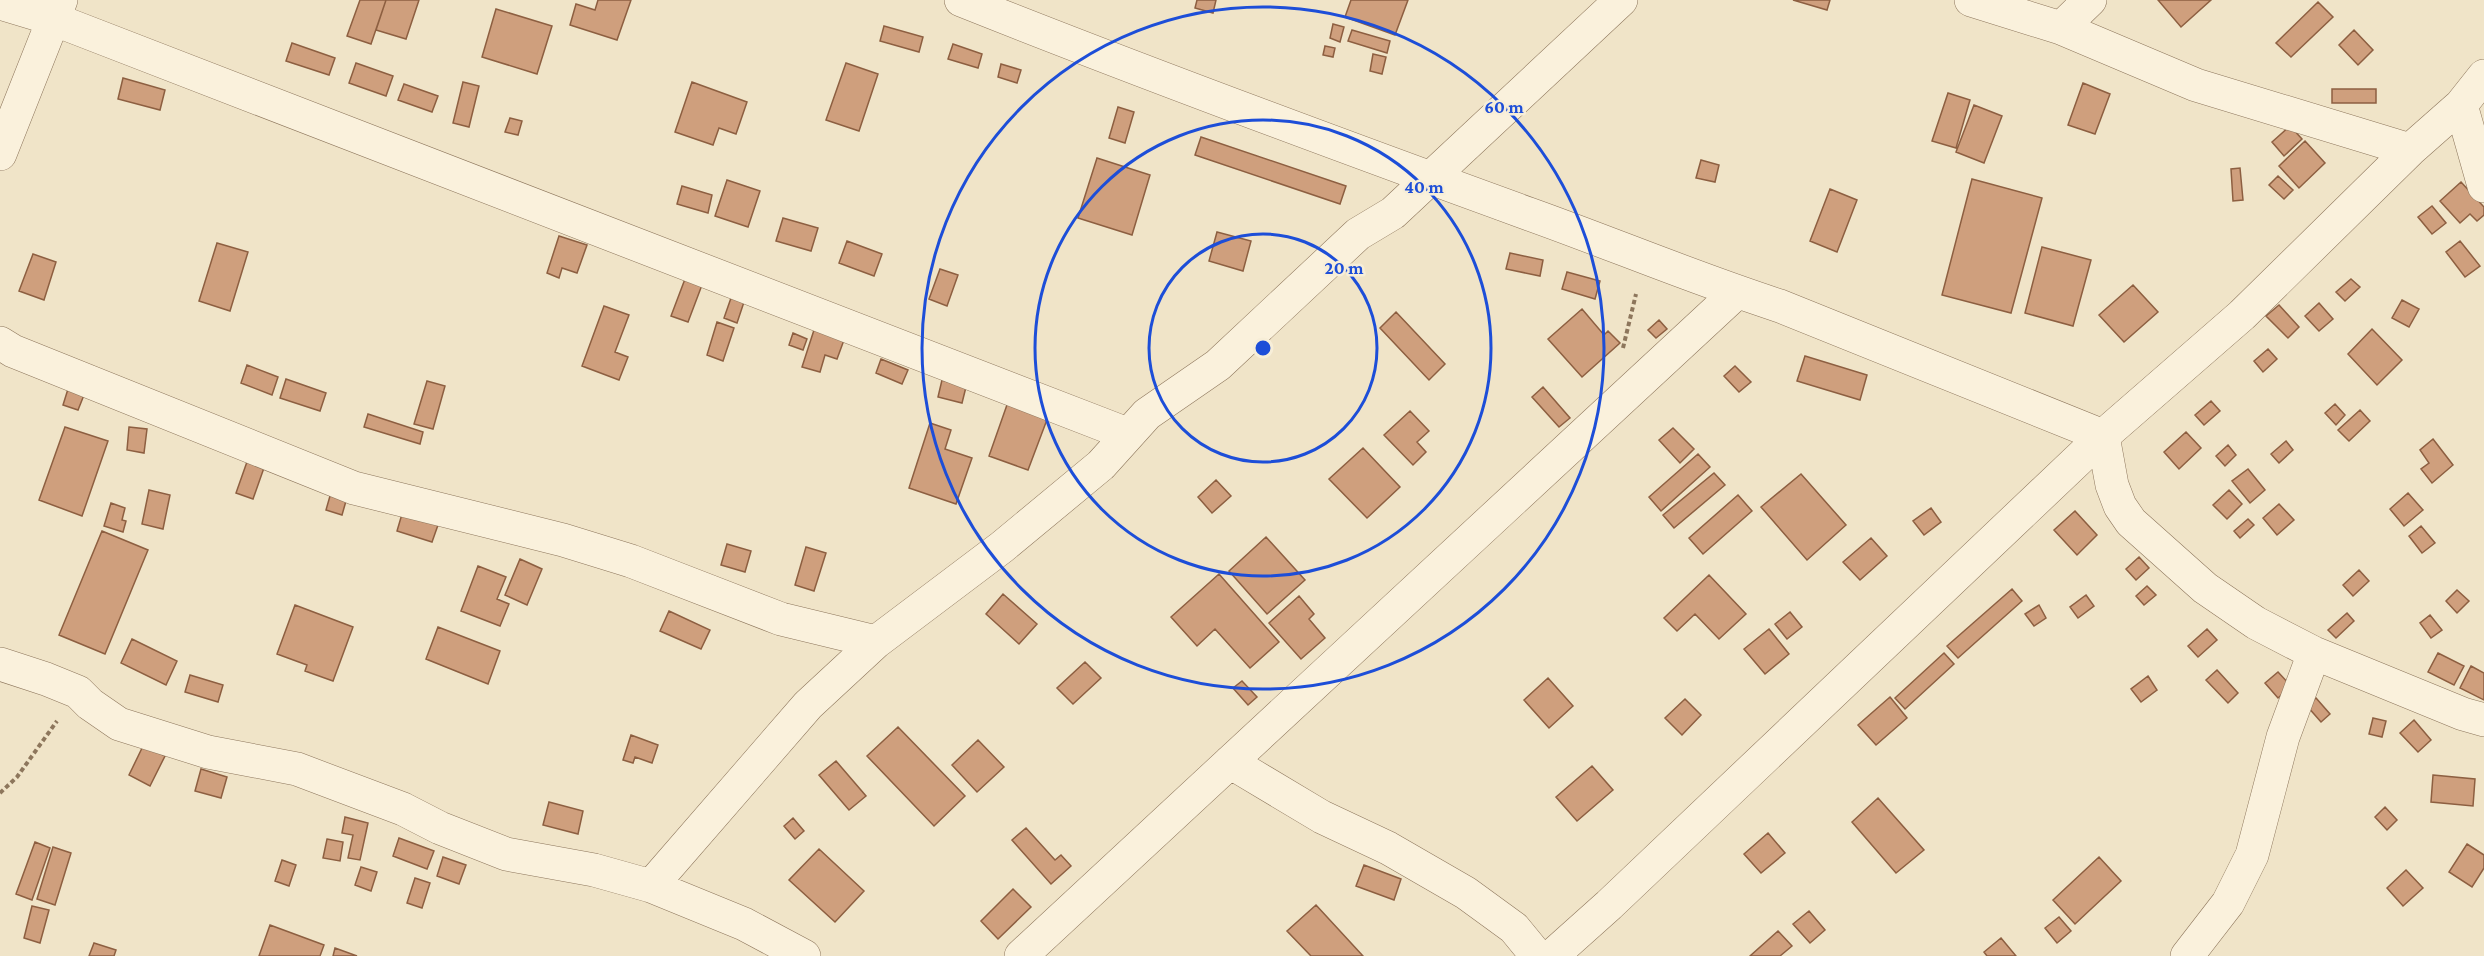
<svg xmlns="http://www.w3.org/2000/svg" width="2484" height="956" font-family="'Crimson Pro',serif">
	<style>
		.building { fill: #cf9f7d; stroke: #8d5f41; stroke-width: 1.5 }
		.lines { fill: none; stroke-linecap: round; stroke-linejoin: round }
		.minor-casing { stroke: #8d765c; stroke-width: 34 }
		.path { stroke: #8d765c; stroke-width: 4; stroke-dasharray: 4.5 3; stroke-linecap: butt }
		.minor { stroke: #faf1dc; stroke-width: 33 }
		.ring { fill: none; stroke: #1d4ed8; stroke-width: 3 }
		.centre { fill: #1d4ed8; stroke: #f7eed8; stroke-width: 3 }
		.ring-label { font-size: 18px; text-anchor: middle; font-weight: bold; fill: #1d4ed8; stroke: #f7eed8; stroke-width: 5; stroke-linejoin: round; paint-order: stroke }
	</style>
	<rect width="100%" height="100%" fill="#f0e4c8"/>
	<path class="building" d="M360,0H386L371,44L347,36Z
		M386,0H419L406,39L376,30Z
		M598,0H631L617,40L570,25L576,4L595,10Z
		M1197,0H1216L1213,13L1195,8Z
		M1351,0H1408L1395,35L1345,17Z
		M1793,0H1830L1827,10Z
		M2158,0H2211L2181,27Z
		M2318,2L2333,17L2291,57L2276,43Z
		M496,9L552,26L537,74L482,57Z
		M1333,24L1344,27L1340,42L1330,38Z
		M884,26L923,37L919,52L880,41Z
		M1352,30L1390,41L1387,53L1348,41Z
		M2354,30L2373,50L2358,65L2339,45Z
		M292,43L335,58L329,75L286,61Z
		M953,44L982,54L978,68L948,59Z
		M1325,46L1335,48L1333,57L1323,55Z
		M1373,54L1386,57L1382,74L1370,71Z
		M356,63L393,76L386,96L349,83Z
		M846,63L878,74L859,131L826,120Z
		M1001,64L1021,70L1017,83L998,77Z
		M123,78L165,90L160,110L118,99Z
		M463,82L479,86L469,127L453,123Z
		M692,82L747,102L736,134L719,128L713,145L675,132Z
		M2083,83L2110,94L2095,134L2068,125Z
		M404,84L438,96L432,112L398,100Z
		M2332,89H2376V103H2332Z
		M1948,93L1970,100L1956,148L1932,141Z
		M1974,105L2002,116L1984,163L1956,152Z
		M1118,107L1134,112L1125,143L1109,138Z
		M510,118L522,121L518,135L505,132Z
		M2290,126L2302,139L2284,156L2272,142Z
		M1201,137L1346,186L1340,204L1195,155Z
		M2305,141L2325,163L2299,188L2279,166Z
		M1097,158L1150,175L1132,235L1078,218Z
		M1701,160L1719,165L1715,182L1696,178Z
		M2240,168L2243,200L2233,201L2231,169Z
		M2278,176L2293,190L2284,199L2269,185Z
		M1972,179L2042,198L2011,313L1942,295Z
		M727,180L760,191L748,227L715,216Z
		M2461,182L2484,207V215L2477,221L2470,214L2460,223L2440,201Z
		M682,186L712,195L708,213L677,204Z
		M1830,189L1857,200L1837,252L1810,241Z
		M2432,206L2446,223L2432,234L2418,217Z
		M783,218L818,228L811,251L776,241Z
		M1217,232L1251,241L1243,271L1209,261Z
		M559,236L587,245L577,273L562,268L559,278L547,273Z
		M847,241L882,254L874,276L839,263Z
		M2460,241L2480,266L2465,277L2446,252Z
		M217,243L248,252L230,311L199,301Z
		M2042,247L2091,260L2073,326L2025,313Z
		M1510,253L1543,260L1540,276L1506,269Z
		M33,254L56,262L44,300L19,291Z
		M940,269L958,275L947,306L929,299Z
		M1567,272L1600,281L1595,299L1562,289Z
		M685,279L702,285L688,322L671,316Z
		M2351,279L2360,287L2345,301L2336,292Z
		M2133,285L2158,312L2124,342L2099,315Z
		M731,298L744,302L737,323L724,318Z
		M2402,300L2419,309L2409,327L2392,318Z
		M2319,303L2333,319L2319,331L2305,316Z
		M2279,305L2299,327L2288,338L2266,316Z
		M604,306L629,315L615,352L628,357L619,380L582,366Z
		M1582,309L1604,335L1608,331L1620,343L1582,377L1548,339Z
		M1396,312L1445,364L1429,380L1380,328Z
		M1659,320L1667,329L1656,338L1648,330Z
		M717,322L734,328L723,361L707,355Z
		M2372,329L2402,360L2377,385L2348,354Z
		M814,330L844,340L837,359L825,355L820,372L802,367Z
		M793,333L807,339L803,350L789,345Z
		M2268,349L2277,359L2263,372L2254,361Z
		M1805,356L1867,375L1860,400L1797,381Z
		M881,359L908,370L902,384L876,373Z
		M247,365L278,377L272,395L241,383Z
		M1735,366L1751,382L1739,392L1724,376Z
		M286,379L326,393L320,411L280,398Z
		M942,380L966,387L962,403L938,397Z
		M427,381L445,386L433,429L414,424Z
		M1543,387L1570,418L1559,427L1532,397Z
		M68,389L84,395L78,410L63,405Z
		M2211,401L2220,411L2204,425L2195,415Z
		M1008,402L1048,417L1028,470L989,456Z
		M2335,404L2345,415L2336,425L2325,413Z
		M2360,410L2370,421L2349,441L2338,430Z
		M1410,411L1429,431L1417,442L1426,452L1413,465L1384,435Z
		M368,414L423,432L420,444L364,427Z
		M930,423L951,430L945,449L972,458L956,504L909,488Z
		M65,427L108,441L82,516L39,500Z
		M129,427L147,429L144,453L127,450Z
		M1673,428L1694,449L1680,463L1659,440Z
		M2186,432L2201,448L2179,469L2164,452Z
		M2433,439L2453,465L2432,483L2421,469L2429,463L2420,450Z
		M2286,441L2293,450L2279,463L2271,454Z
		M2228,445L2236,455L2225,466L2216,456Z
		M1363,448L1400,487L1367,518L1329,479Z
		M1698,454L1710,467L1661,511L1649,497Z
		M248,459L265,465L253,499L236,493Z
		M2248,469L2265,490L2250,503L2232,481Z
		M1714,473L1725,485L1674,528L1663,515Z
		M1801,474L1846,525L1807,560L1761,507Z
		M1216,480L1231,496L1212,513L1198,497Z
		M332,489L348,494L342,515L326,510Z
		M149,490L170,495L163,529L142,524Z
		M2229,490L2242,504L2227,519L2213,505Z
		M2408,493L2423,510L2404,526L2390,509Z
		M1738,495L1752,511L1703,554L1689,538Z
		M111,503L125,508L122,520L126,521L123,532L104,526Z
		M2279,504L2294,520L2277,535L2263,518Z
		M1931,508L1941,522L1924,535L1913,521Z
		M2075,511L2097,535L2077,555L2054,530Z
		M402,514L438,525L432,542L397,531Z
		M2248,519L2254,525L2240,538L2234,531Z
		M2421,526L2435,543L2422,553L2409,536Z
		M102,531L148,550L105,654L59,635Z
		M1266,537L1305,580L1267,614L1229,571Z
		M1871,538L1887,556L1860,580L1843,562Z
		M727,544L751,551L745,572L721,565Z
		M806,547L826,553L814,591L795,585Z
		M2139,557L2149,568L2136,580L2126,569Z
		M520,559L542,569L527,605L505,595Z
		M478,566L506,577L497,599L509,604L500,626L461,611Z
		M2359,570L2369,581L2353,596L2343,585Z
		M1219,574L1279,642L1250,668L1215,629L1197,646L1171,617Z
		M1709,575L1746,614L1719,639L1695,614L1677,631L1664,618Z
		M2147,586L2156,595L2144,605L2136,596Z
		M2012,589L2022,601L1958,658L1947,646Z
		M2457,590L2469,601L2457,613L2446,601Z
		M1003,594L1037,624L1019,644L986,614Z
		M2086,595L2094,606L2078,618L2070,607Z
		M1299,596L1314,614L1309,619L1325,638L1301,659L1269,623Z
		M295,605L353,627L333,681L305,671L307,665L277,654Z
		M2039,605L2046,618L2034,626L2025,614Z
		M669,611L710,630L701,649L660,631Z
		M1790,612L1802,627L1787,639L1775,624Z
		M2347,613L2354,621L2336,638L2328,630Z
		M2430,615L2442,630L2431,638L2420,623Z
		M438,627L500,651L488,684L426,659Z
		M1769,629L1789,654L1765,674L1744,649Z
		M2207,629L2217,640L2198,657L2188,646Z
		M132,639L177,661L166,685L121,663Z
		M1944,653L1954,664L1905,709L1895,698Z
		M2438,653L2464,666L2454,685L2428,672Z
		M1085,662L1101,678L1073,704L1057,688Z
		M2471,666L2484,673V700L2460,688Z
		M2217,670L2238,693L2228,703L2206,680Z
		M2278,672L2291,686L2278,698L2265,683Z
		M190,675L223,685L218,702L185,692Z
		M2148,676L2157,690L2141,702L2131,689Z
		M1548,678L1573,706L1549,728L1524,700Z
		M1242,681L1257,697L1248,705L1233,688Z
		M1890,697L1907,718L1876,745L1858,725Z
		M2316,698L2330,714L2321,722L2307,706Z
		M1685,699L1701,715L1682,735L1665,718Z
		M2373,718L2386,721L2382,737L2369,734Z
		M2414,720L2431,740L2418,752L2400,733Z
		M898,727L965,796L934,826L867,756Z
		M631,735L658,745L652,763L635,757L633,763L623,760Z
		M978,740L1004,767L977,792L952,765Z
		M144,744L165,756L150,786L129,775Z
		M836,761L866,796L849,810L819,775Z
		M1592,766L1613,790L1577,821L1556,797Z
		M201,769L227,777L221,798L195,791Z
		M2433,775L2475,779L2473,806L2431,802Z
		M1878,798L1924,850L1896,873L1852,822Z
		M549,802L583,811L578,834L543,825Z
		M2385,807L2397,820L2387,830L2375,817Z
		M345,817L368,823L360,860L348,858L353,835L342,833Z
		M793,818L804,831L795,839L784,826Z
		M1026,828L1055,860L1061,855L1071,866L1051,884L1012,840Z
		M1768,833L1785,853L1761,873L1744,854Z
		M399,838L434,851L427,869L393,856Z
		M327,839L343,842L340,861L323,858Z
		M35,842L50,848L32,900L16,894Z
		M2467,844L2484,855V868L2472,887L2449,872Z
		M53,847L71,853L55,905L37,899Z
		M819,849L864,891L835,922L789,880Z
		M443,857L466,865L459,884L437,876Z
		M2099,857L2121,881L2075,924L2053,900Z
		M282,860L296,865L289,886L275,881Z
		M1364,865L1401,879L1394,900L1356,886Z
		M361,867L377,872L371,891L355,885Z
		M2406,870L2423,888L2403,906L2387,888Z
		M415,878L430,883L422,908L407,903Z
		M1013,889L1031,907L998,939L981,921Z
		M1316,905L1363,956H1311L1287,931Z
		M32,906L49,910L40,943L24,938Z
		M1809,911L1825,930L1810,943L1793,924Z
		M2059,917L2071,931L2057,943L2045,928Z
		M270,925L324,945L320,956H259Z
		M1778,931L1792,946L1780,956H1750Z
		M2001,938L2016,956H1987L1984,952Z
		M94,943L116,950L114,956H89Z
		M335,948L357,956H333Z"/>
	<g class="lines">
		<defs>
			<path id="minor" d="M961,0C1149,75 1339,145 1529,214C1613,244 1696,279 1780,306L2103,436L2112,485L2120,506L2131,522L2205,588L2256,623L2314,653L2463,714L2484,720
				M1971,0L2061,28L2196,85L2410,150
				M0,3L53,19L1127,434
				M2061,28L2090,0
				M2461,105L2484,186
				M0,154L61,0
				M0,343L13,351L354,488L563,540L631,561L781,619L876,642
				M0,664L46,679L78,692L90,704L119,724L208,752L297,769L403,809L440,828L506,854L594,870L651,886L744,924L804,956
				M1230,762L1322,817L1388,848L1466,893L1514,928L1537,956
				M651,886L808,705L876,642L1002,547L1101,465L1147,414L1218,365L1358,234L1393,213L1621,0
				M1021,956L1737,292
				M1552,956L1609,905L2103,436L2242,315L2410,150L2461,105L2484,76
				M2187,956L2228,903L2252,855L2283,737L2314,653"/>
		</defs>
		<use href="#minor" class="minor-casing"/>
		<path class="path" d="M1623,348L1636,294
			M0,793L17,777L57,721"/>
		<use href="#minor" class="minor"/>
	</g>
	<g class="ring">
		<circle cx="1263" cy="348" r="114"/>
		<circle cx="1263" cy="348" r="228"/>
		<circle cx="1263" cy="348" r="341"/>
	</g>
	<circle cx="1263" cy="348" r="9" class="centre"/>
	<g class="ring-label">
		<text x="1504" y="113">60 m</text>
		<text x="1424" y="193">40 m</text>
		<text x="1344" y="274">20 m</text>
	</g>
</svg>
